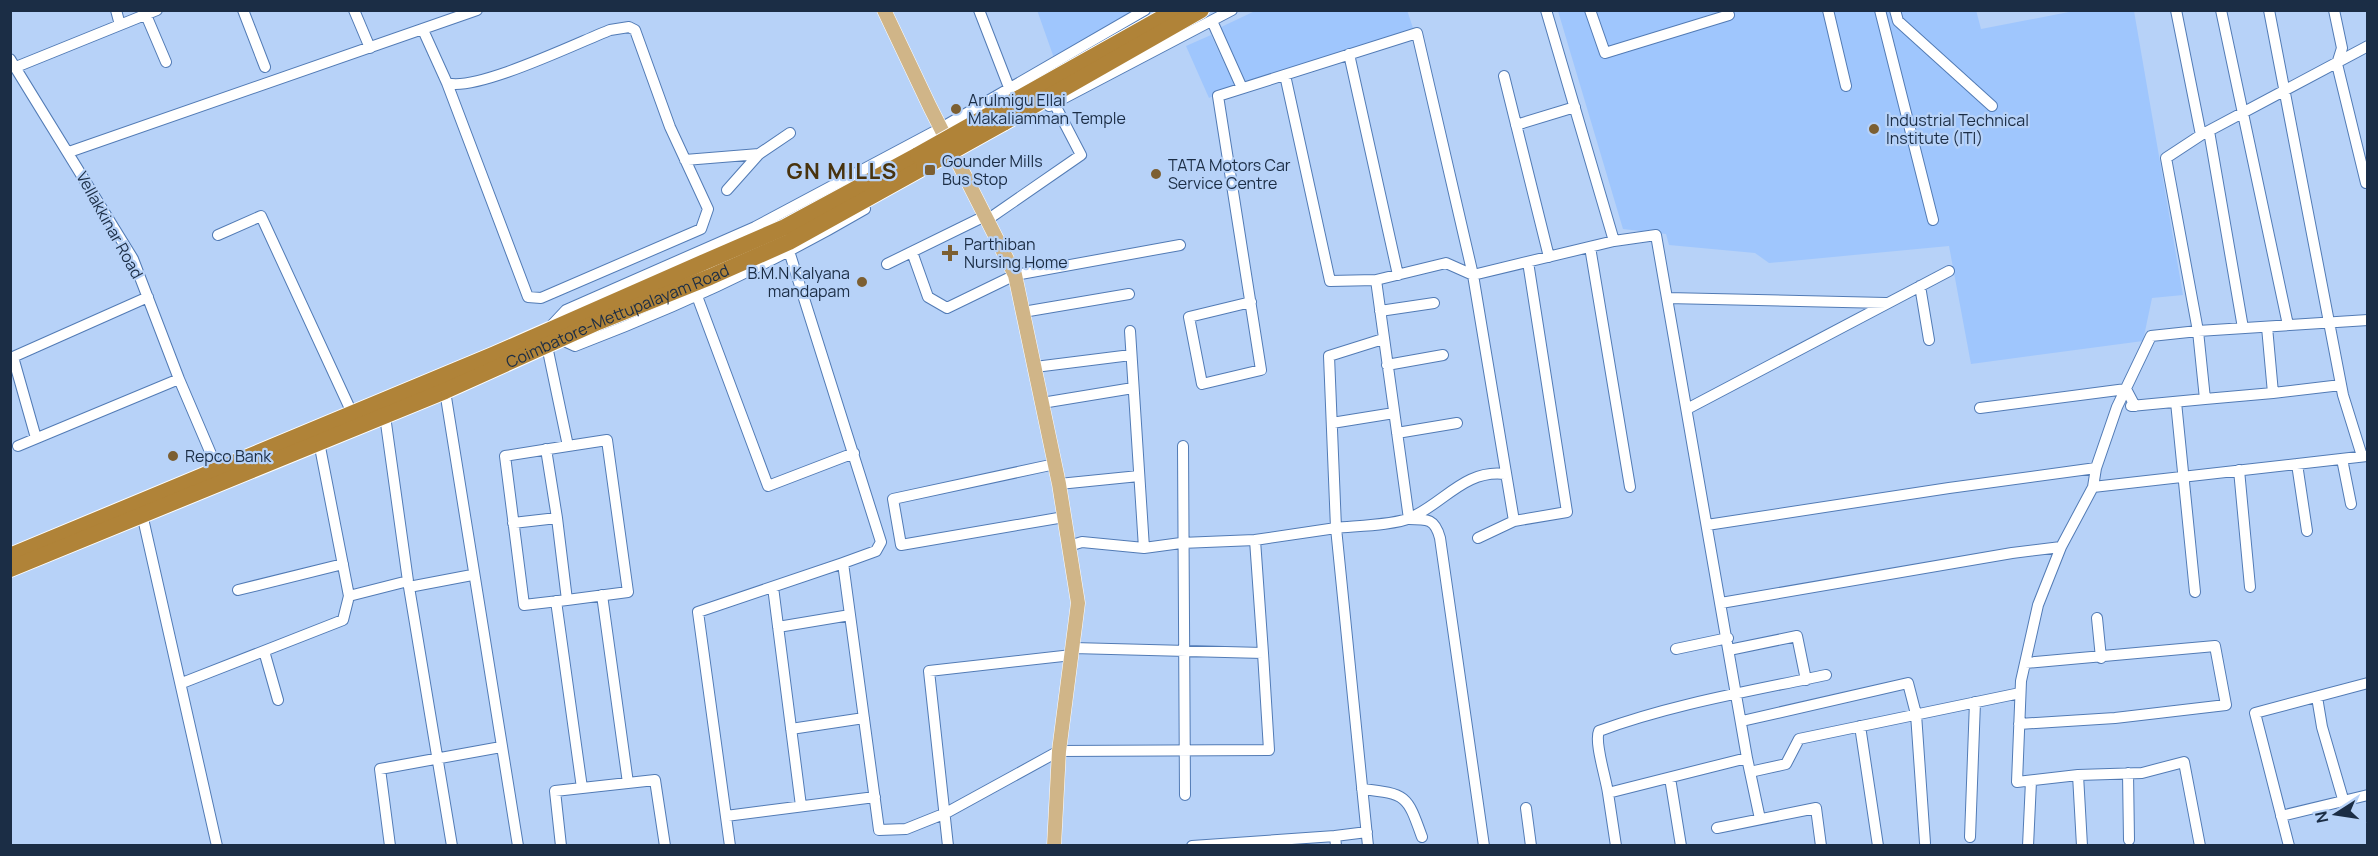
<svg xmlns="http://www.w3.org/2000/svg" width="2378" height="856" font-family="Manrope,sans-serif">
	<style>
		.built { fill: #9fc6fd }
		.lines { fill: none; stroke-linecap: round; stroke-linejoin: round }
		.minor-casing { stroke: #527bb5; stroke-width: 12 }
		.major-casing { stroke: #fff; stroke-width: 15 }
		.highway-casing { stroke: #fff; stroke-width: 18 }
		.minor { stroke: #fff; stroke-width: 10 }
		.major { stroke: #d0b588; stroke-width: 14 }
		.highway { stroke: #b08338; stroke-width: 16 }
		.highway-bridge-casing { stroke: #fff; stroke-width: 18; stroke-linecap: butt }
		.highway-bridge { stroke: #b08338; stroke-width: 16 }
		.poi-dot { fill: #7c5f32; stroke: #b7d2f8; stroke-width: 2 }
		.labels { text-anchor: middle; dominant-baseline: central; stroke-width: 4.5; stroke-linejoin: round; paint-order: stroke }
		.poi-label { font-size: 16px; fill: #1b2d45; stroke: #b7d2f8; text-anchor: start }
		.street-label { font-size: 16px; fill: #1b2d45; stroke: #b7d2f8 }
		.district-label { font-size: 22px; font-weight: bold; letter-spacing: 1.5px; fill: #48330e; stroke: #b7d2f8 }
	</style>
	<rect width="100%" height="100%" fill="#b7d2f8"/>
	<path class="built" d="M1037,10L1140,11L1054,58Z
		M1407,10L1414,31L1244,84L1219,28L1255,11Z
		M1976,10L1981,29L2074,11H2134L2183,295L2152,298L2143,341L1971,364L1949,246L1769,263L1755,253L1669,245L1666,234L1623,229L1558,11Z
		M1211,35L1235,86L1209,98L1186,46Z"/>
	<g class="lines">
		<defs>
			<path id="minor" d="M116,10L120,25
				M243,10L265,67
				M354,10L370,48
				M979,10L1010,90
				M1590,10L1605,53L1729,15L1727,10
				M1828,10L1846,86
				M1880,10L1933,220
				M1895,10L1898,21L1992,106
				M2176,10L2201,135
				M2221,10L2288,325
				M2269,10L2343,395L2362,456
				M2334,10L2342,48L2337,64L2366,183
				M146,15L166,62
				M1212,21L1242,88
				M423,30L447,83C476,92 577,43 610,30L629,27L635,30L670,127L708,209L701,229L541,298L528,297L447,83
				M1349,54L1398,275
				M10,59L133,259L179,379L220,475
				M16,67L157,10
				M1285,75L1330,281L1376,280
				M1504,76L1549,257
				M1049,106L1232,10
				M1516,125L1575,107
				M2209,131L2243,328
				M69,152L477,10
				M685,160L759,154
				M727,190L759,154L790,133
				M987,220L1081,155L1054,103
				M218,235L261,216L352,413
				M1614,241L1656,235L1747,758L1608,793L1616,846
				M1590,247L1630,487
				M789,251L881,542L876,551L843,563
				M912,252L928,297L947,308L1015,275L1180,245
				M887,264L985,216
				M1920,286L1929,340
				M697,296L768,486L854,453
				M1667,298L1886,303
				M1251,302L1189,317L1202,384L1261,370C1247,279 1232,187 1218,96L1417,33L1473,275L1514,521L1567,512L1528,262
				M1380,311L1434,303
				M1023,312L1129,294
				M551,326L566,310L755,227L941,128L1145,10
				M2267,327L2273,393L2205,399L2198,331L2368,320
				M1130,331L1144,548L1181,543L1255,540L1263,653
				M562,340L575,346C675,308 773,263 865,209
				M1387,365L1443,355
				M1035,367L1131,355
				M445,391L518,846
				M2273,393L2341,385
				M2176,402L2195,592
				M1042,403L1133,388
				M2131,406L2205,399
				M1980,408L2126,389L2135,406
				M1687,409L1949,271
				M385,416L408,581L452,846
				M1332,423L1394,413
				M1397,433L1457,423
				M36,438L13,357L148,297
				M319,442L349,596L408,581
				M18,446L179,379
				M1183,446L1185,795
				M546,449L557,518
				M2342,459L2351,504
				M1055,464L893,499L901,545L1064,517
				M2297,464L2307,531
				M2239,470L2250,587
				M1059,484L1139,476
				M2093,487L2367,456
				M142,514L217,846
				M513,523L557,518L567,600L524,605L505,456L568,446L547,346
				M1707,525L1949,488L2096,468
				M1478,538L1514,521
				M1255,540L1336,528L1329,356L1383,339
				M1069,546L1082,542L1144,548
				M409,587L472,575
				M773,587L801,806
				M238,590L343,564
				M602,595L628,783
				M567,600L628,592L607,440L568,446
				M556,601L582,788
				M1721,603L2012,553L2061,547
				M2097,618L2101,658
				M778,627L850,615
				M1676,649L1728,638
				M1729,650L1797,636L1806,680
				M264,651L278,700
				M182,683L343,620L349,596
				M2317,697L2322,727L2343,799
				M1742,721L1908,683L1916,714L1925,843
				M2019,724L2115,718L2226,705L2215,646L2025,663
				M1860,726L1878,846
				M791,729L864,718
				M1747,758L1750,772L1786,764L1799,739L2020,693
				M1750,772L1760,819
				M2128,773L2129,840
				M2078,775L2142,773L2184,762L2200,846
				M1670,778L1681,846
				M1362,789C1407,794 1407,795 1422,837
				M1608,793C1606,778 1594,742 1599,731C1672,704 1751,691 1826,675
				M1526,808L1531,846
				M726,816L875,797
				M2281,816L2368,795
				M1717,828L1816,808L1821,846
				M1335,836L1367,832
				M1970,837L1975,702
				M390,846L380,769L501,747
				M561,846L555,791L655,780L665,846
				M730,846L698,612L843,563L879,830L906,829L946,813L1059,751L1269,750L1263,653L1073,648
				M948,846L929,671L1072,655
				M1192,846L1335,836L1336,846
				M1368,846L1336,528C1354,526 1395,525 1410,518C1444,503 1465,469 1505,474
				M1484,846L1440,538C1435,519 1428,519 1409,519L1376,280L1446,263L1473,275L1614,241L1546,10
				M2028,846L2031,781
				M2082,846L2078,775L2017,782L2021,681L2038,605L2061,547L2093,487L2096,468L2117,407L2151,336L2198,331L2166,158L2201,135L2368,46
				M2289,846L2255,713L2368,683"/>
			<path id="major" d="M884,10L930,107L1015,275L1059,484L1078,603L1059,751L1054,846"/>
			<g id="highway">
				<path d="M998,110L1176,10"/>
				<path d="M1003,123L1201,10"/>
				<path d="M10,556L493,355L702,263L785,227L918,155"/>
				<path id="s1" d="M10,569L445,391L598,322L710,277L789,242L924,167"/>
			</g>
		</defs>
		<use href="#minor" class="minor-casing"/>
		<use href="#major" class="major-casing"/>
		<use href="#highway" class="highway-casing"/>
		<use href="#minor" class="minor"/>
		<use href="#major" class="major"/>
		<use href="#highway" class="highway"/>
		<defs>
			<path id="highway-bridge" d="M918,155L998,110
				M924,167L1003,123"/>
		</defs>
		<use href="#highway-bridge" class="highway-bridge-casing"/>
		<use href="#highway-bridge" class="highway-bridge"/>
	</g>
	<g class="poi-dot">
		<circle cx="956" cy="109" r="6"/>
		<circle cx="1874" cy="129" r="6"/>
		<rect x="924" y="164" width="12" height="12" rx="3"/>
		<circle cx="1156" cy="174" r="6"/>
		<path d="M947 244h6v6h6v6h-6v6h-6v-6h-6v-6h6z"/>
		<circle cx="862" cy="282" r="6"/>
		<circle cx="173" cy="456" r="6"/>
	</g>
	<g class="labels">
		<g class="poi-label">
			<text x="968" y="100">Arulmigu Ellai<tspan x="968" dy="18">Makaliamman Temple</tspan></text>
			<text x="1886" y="120">Industrial Technical<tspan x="1886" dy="18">Institute (ITI)</tspan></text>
			<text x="942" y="161">Gounder Mills<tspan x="942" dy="18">Bus Stop</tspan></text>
			<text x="1168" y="165">TATA Motors Car<tspan x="1168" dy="18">Service Centre</tspan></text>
			<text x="964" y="244">Parthiban<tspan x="964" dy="18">Nursing Home</tspan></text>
			<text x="850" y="273" text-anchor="end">B.M.N Kalyana<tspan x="850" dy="18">mandapam</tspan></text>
			<text x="185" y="456">Repco Bank</text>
		</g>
		<g class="street-label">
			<text transform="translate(110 225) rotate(61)">Vellakkinar Road</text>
			<text stroke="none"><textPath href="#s1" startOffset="658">Coimbatore-Mettupalayam Road</textPath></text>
		</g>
		<g class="district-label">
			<text x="842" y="171">GN MILLS</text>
		</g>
	</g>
	<rect width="2378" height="856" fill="none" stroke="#1b2d45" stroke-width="24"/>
	<g transform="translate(2336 814) rotate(258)" stroke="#b7d2f8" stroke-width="4.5" paint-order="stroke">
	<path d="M0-4.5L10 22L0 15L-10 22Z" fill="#1b2d45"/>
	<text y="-9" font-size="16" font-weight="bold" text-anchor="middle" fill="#1b2d45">N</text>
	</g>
</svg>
